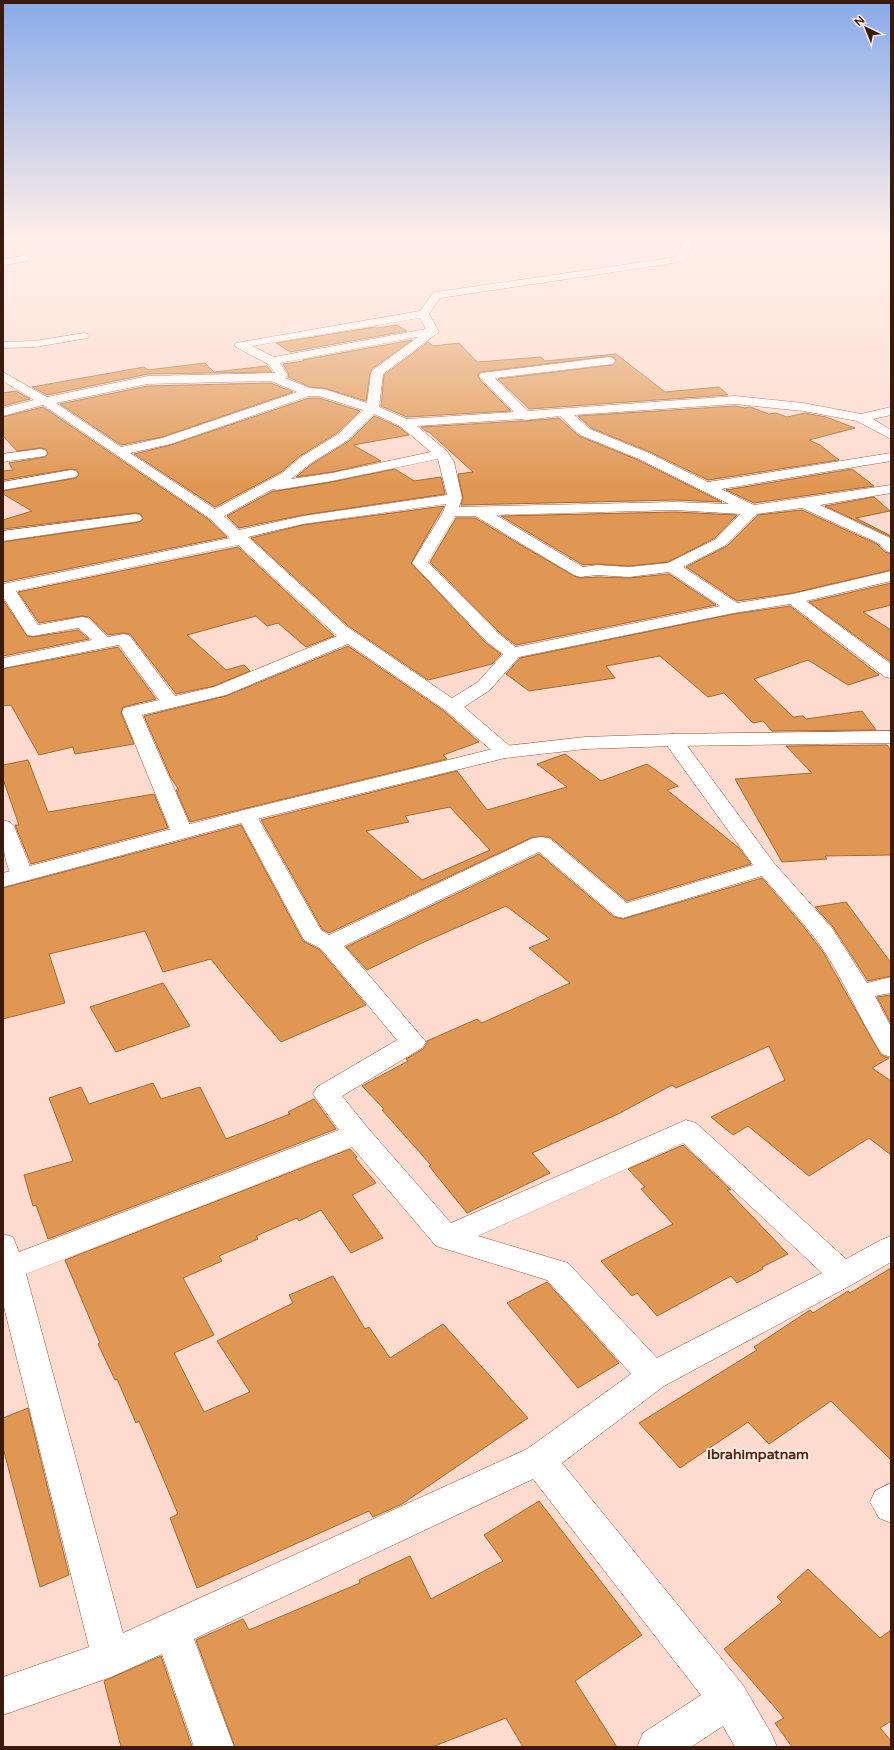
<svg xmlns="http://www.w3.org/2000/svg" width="894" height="1750" font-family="'Varela Round',sans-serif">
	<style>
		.building { fill: #e09753; stroke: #a66a2f; fill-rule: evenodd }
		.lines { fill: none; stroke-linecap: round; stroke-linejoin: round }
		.street-casing { stroke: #9c5335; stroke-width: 1 }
		.secondary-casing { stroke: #9c5335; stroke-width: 1 }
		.street { fill: #fff; fill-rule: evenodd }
		.secondary { fill: #fff; fill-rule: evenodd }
		.labels { text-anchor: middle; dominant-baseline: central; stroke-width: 4; stroke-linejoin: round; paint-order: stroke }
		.near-quarter-label { font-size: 14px; font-weight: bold; fill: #59240c; stroke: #feece6 }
	</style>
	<rect width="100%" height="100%" fill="#fedbce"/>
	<path class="building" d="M397,325L407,331L290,352L276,343L375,327L377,328Z
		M412,340L372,369L370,373L366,401L324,388L310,387L288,377L289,374L283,364L304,361L303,360Z
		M428,342L433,346L459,343L477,362L541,357L545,361L616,354L665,392L719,387L728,395L529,409L498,379L613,365L616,360L613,357L609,356L480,372L478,375L480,380L511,411L407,417L381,406L384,375Z
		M205,363L214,372L267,366L272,372L148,374L47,395L32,387L144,367L148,370Z
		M271,383L293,392L162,437L121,445L60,404L148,386Z
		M16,391L30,399L3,406V393Z
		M309,398H319L360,411L337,433L300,456L281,472L215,507L134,454L171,445Z
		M735,406L745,408L750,407L769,414L776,413L787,417L805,413L826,417L855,428L809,440L820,445L839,460L708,480L650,452L591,428L578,416Z
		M43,407L208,519L227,537L3,582V542L140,522L143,519L141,514L135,513L3,529V520L32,511L3,494V491L76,478L79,475L77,470L71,469L3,480V471L13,470L9,463L45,457L48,454L46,449L40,448L17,451L3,436V417Z
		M374,416L399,427L409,435L353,445L381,461L332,472L296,477L312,464L349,441Z
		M559,418L579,436L638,460L722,502L675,500L461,505L463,498L458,474L473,472L429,432H427L421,427L521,421H526Z
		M395,469L414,481L441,477L445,494L303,515L239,528L227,516L273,491H277L332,482Z
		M852,469L874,486L754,503L726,490Z
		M874,497L890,511L856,518L891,536V537L825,506Z
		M444,506L411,563L486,643L501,654L492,664L428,680L347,625L251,538L303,525Z
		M802,510L877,544L885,552L891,554V570L793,593L737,601L686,567L727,546L758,515Z
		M675,512L737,515L715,538L668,562L629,566L597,564L583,565L501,516Z
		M456,518H475L574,576L580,578L597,577L629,578L669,574L716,605L516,645L500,633L430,562Z
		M238,547L334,636L306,647L278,623L267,626L256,616L187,635L226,670L244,665L250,671L214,686L176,694L130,634L123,633L108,635L89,617L82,616L39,623L18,592Z
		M891,583V605L863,612L891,630V662L809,602Z
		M3,600L27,636L33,637L78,630L89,639L3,656Z
		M790,606L879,675L848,685L808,660L754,679L793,717L803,716L806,719L862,711L876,730L772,731L763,721L753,723L724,693L708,697L660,656L606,666L615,678L529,691L506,674L520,658L734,614Z
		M348,646L444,711L479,742L443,755L447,759L190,822L176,790H179L171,778L144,716L226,696Z
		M118,647L156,699L123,707L121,713L134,744L75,754L73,747L39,755L11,705L3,706V669Z
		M887,745L891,750V855L825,856L827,859L782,862L735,779L812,773L786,746Z
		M565,754L601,781L647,764L678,786L667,790L739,848L751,864L627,901L550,837H533L329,933L322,929L261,820L457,771L487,810L567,787L537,764ZM450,807L490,850L422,880L366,831L409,822L405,816Z
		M28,760L48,812L154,794L168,828L31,864L15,825H19L3,779V765Z
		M241,825L303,941L320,950L366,1005L281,1042L229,982L211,959L163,972L145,931L49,954L65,1003L3,1019V888Z
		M539,854L614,917L623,919L762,878L800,922L823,952L881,1055L889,1058L872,1068L891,1081V1155L869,1138L809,1176L748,1126L733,1135L711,1117L785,1080L769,1046L676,1088L672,1085L618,1114L532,1153L550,1173L467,1213L429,1166L431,1165L382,1110L384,1109L362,1086L408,1061L406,1059L423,1049L427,1043V1041L477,1019L482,1023L570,983L529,948L550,939L506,906L424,942L367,970L346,947Z
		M846,902L891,963V976L868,981L833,927L815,907Z
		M163,983L190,1026L116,1052L90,1007Z
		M891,995V1024L877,997Z
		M153,1083L161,1099L200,1087L226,1139L290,1114L288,1112L314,1099L336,1129L48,1239L36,1205L33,1206L24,1175L73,1161L49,1098L81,1087L89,1104Z
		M683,1145L731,1190H727L788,1254L762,1267L763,1269L737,1283L731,1276L657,1316L637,1293L632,1296L601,1261L673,1224L641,1189L645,1187L628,1169Z
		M350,1149L357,1157L355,1158L376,1183L352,1195L383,1238L351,1253L321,1210L299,1221L297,1218L256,1236L258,1239L219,1256L222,1261L183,1278L214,1335L174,1353L204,1412L250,1392L217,1341L293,1303L289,1295L333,1276L365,1329L369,1327L390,1358L443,1324L528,1418L402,1504L373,1517L369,1511L197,1588L170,1518L178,1514L139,1421L136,1423L117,1379L115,1380L98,1344L100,1343L65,1260Z
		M891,1268V1460L831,1401L769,1444L748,1422L680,1468L639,1423L757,1350L754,1347L810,1310L813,1313L848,1291L850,1293Z
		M547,1282L619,1363L578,1388L507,1303Z
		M28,1408L69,1575L40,1587L3,1448V1418Z
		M539,1501L642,1635L575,1681L617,1747H523L506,1718L432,1747H235L196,1640L243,1619L249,1630L360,1583L359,1580L410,1556L431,1599L503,1561L484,1535Z
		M808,1569L880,1638L891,1630V1721L880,1728L891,1741V1747H792L775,1723L784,1718L724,1649L782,1602L777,1597Z
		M161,1656L192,1747H121L104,1681Z"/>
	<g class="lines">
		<defs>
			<path id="street" d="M684,240H694L686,259L681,262L440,298L429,314L439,332L383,374L379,407L407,419L514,412L481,379L479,376L481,373L609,357L613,358L615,361L613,364L495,378L528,411L735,396L803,403L861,414L891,407V415L873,419L891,430V439L857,421L803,411L735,404L574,415L590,429L649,453L708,482L891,453V461L721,489L754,505L891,485V493L820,505L888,537L891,539V553L886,551L878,543L802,508L757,514L726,545L683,567L737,603L793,594L891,571V581L806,601L891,664V678L885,677L790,604L734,613L519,657L490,690L464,707L512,748L515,752L512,756L505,758L498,756L445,710L348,644L226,695L142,715L193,832L189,836L182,838L175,836L171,832L122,712L124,708L159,700L119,645L3,668V658L92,640L78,628L33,636L27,635L3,597V584L230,538L209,518L43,405L3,416V408L34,400L3,381V372L47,397L148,376L273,373H275L268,364L236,347L234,345L236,343L420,311L433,293L437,292L677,257ZM420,318L426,329L274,357L252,346ZM418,337L373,370L371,373L367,403L324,389L310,388L285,378L288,375L280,363ZM271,381L297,392L162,438L121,447L56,403L148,384ZM309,396H319L363,410L338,434L301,457L282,473L215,509L130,453L171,444ZM374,414L400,426L431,452L332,473L291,479L311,463L348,440ZM560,416L580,435L639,459L729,504L675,502L459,507L462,498L454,462L447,451L417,426L521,419L526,420ZM438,459L447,495L303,516L239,530L224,516L273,489L277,490L332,481ZM446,504L443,512L412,563L487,642L503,654L478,682L452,698L346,626L248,537L303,524ZM675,510L740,514L716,539L668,563L629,567L597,565L583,567L496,515ZM455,516H475L574,575L580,577L597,575L629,577L669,572L720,606L516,647L499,634L428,562ZM238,545L337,636L214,687L175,696L129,635L123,634L108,637L88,618L82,617L38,625L16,591Z
				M25,256L28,257L30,259L28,261L3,265V259Z
				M84,333L88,334L90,336L88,338L35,347L3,348V342L35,341Z
				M40,449L45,450L47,453L45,456L3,462V454Z
				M71,470L76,471L78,474L76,477L3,490V482Z
				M135,514L140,515L142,518L140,521L3,541V531Z
				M673,734L680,736L774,863L832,928L867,983L891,977V993L875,996L891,1027V1057L882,1054C857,1016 842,973 814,937C798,916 779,896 762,876L623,918L615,916L539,852L344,946L426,1042L422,1048L342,1096L367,1127L451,1223L686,1120L696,1123L846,1259L881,1240L891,1236V1262L855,1283L664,1386L562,1463L743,1685L771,1733L777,1747H735L723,1726L691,1747H637L643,1733L701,1695L533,1479L194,1639L234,1747H194L162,1654L111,1677L3,1715V1677L89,1647L3,1303V1234L13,1237L19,1252L339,1130L313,1094L317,1087L397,1040L321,949L304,940L237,815L240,811L247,809L254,811L321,930L329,935L533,838L541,837L549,838L627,903L753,865L663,740L666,736ZM683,1143L822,1273L657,1358L568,1263L478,1236ZM352,1147L436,1246L547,1280L631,1374L527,1449L123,1633L26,1274Z
				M3,820L10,822L14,826L33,874L30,879L22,881L14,879C2,860 3,841 3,820Z
				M891,1483V1523L879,1518L870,1502L875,1491Z"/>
			<path id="secondary" d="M891,731V743L673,746L585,749L505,758L253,820L3,887V873L240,811L505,746L585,737L673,734Z"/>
		</defs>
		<use href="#street" class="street-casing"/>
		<use href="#secondary" class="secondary-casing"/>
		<use href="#street" class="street"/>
		<use href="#secondary" class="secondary"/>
	</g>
	<linearGradient id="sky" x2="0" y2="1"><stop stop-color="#88aaea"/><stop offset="0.49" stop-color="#ffefe9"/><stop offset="1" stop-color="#ffefe9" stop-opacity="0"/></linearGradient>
	<rect width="894" height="485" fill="url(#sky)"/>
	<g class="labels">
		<g class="near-quarter-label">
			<text x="758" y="1454">Ibrahimpatnam</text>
		</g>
	</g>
	<rect width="894" height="1750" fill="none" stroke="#391a0d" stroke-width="8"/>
	<g transform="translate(866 28) rotate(317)" stroke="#feece6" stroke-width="3" paint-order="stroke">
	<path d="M0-3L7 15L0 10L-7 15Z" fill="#391a0d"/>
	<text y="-6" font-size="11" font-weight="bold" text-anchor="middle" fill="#391a0d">N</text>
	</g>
</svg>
